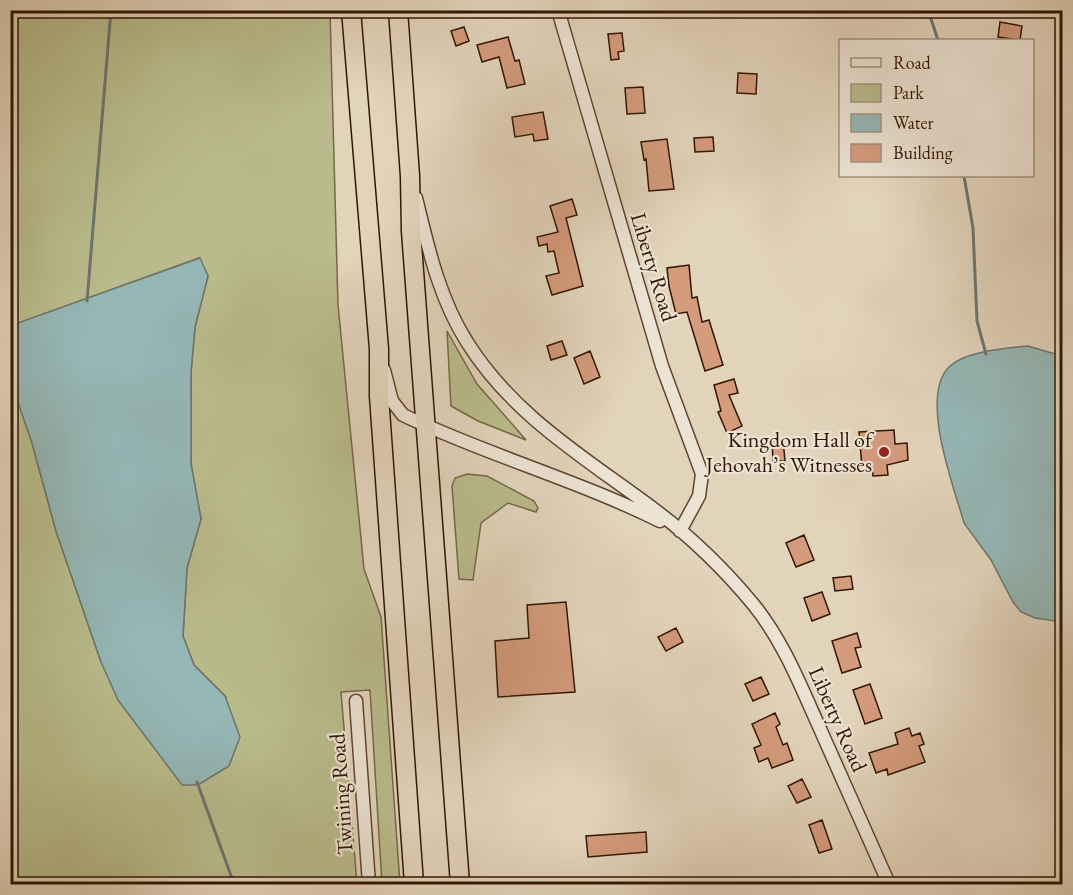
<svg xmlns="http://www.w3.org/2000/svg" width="1073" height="895" font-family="'EB Garamond',serif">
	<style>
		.green { fill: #b9bb8c; stroke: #766847; stroke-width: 1.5 }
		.water { fill: #95b7b6; stroke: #6d766e; stroke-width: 1.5 }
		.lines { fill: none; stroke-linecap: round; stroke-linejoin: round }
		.stream { stroke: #6d766e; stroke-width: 3 }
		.building { fill: #d49b7c; stroke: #321502; stroke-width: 1.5 }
		.minor-casing { stroke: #5e4530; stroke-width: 15 }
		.highway-casing { stroke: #321502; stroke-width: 21 }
		.minor { stroke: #ece3d3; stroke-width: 12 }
		.highway { stroke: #e2d4bb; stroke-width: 18 }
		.poi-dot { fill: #8f2418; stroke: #ece3d3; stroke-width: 2 }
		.labels { text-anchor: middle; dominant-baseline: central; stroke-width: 4.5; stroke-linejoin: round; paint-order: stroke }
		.street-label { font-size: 22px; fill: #321502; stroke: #ece3d3 }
		.poi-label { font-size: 22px; fill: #321502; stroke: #ece3d3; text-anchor: end }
	</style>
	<rect width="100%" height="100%" fill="#e2d4bb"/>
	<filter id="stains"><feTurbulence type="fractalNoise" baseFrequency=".00333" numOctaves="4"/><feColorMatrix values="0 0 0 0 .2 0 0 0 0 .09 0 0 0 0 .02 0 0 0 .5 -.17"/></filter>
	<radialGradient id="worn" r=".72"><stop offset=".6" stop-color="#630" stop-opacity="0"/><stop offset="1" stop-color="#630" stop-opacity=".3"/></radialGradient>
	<path class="green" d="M11,11H330L338,305L364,569L381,617L400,884H382L370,690L341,692L357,884H11L10,376L32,443L56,531L101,662L225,696L194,665L183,636L187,568L201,519L191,464V372L195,327L208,276L199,258L16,324L11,342Z
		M447,331L477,384L526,440L478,421L451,406Z
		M467,474L487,476L534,501L538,508L536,512L508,503L481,523L473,580L459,579L452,486L455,478Z"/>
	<path class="water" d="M200,258L208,276L195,327L191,372V464L201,519L187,568L183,636L194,665L225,696L240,737L229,766L198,785H182L118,700L101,662L56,531L32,443L13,388L10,342L15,324Z
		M1028,346L1062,356V622L1035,618L1021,612L1013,602L991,560L964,523C954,487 919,397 949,367C965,351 1006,348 1028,346Z"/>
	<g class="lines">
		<path class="stream" d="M928,10L938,40
			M964,176L973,228L977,321L986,354
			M87,301L111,10
			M197,782L234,884"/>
	</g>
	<path class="building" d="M1000,22L1022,26L1020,40L998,37Z
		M464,27L469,41L456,46L451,31Z
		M622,33L624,51L618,52L619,59L611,60L608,34Z
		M508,37L515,61L519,60L525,84L507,88L499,57L482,62L477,45Z
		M738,73L757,74L756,94L737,93Z
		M643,87L645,113L627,114L625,88Z
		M543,112L548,139L534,141L533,134L515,137L512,117Z
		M713,137L714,151L695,152L694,138Z
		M667,139L674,189L649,191L646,159L644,160L641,142Z
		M572,199L577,215L566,218L583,286L552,295L546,276L559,273L554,251L548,252L547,244L539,246L537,237L558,232L550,206Z
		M689,265L692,298L697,297L702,322L709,320L723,365L705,371L687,312L676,314L669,286L667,268Z
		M562,341L567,355L551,360L547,346Z
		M590,351L600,377L584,384L574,358Z
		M734,379L738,393L729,395L742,426L727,433L718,412L721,411L714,385Z
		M894,430L895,444L907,443L908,460L887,465L888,475L873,476L872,466L862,467L859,432Z
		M783,439L785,461H773L772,440Z
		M804,535L814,560L796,567L786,543Z
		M851,576L853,589L835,591L833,578Z
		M822,592L830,614L812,621L804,598Z
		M566,602L575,692L498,697L495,641L529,638L527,605Z
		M676,628L683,642L666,651L658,637Z
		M857,633L861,647L855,648L861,667L842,673L832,641Z
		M761,677L769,694L753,701L745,684Z
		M870,684L882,718L865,724L853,690Z
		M775,713L780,724L776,727L783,745L787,743L793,760L772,768L768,758L759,762L754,748L761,745L752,724Z
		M909,728L912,736L920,733L924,744L919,746L925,762L888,775L887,769L876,773L869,753L898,744L895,733Z
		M802,779L811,797L797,803L788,786Z
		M822,820L832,849L819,853L809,825Z
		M646,832L647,852L588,857L586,836Z"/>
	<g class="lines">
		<defs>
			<path id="minor" d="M558,10L662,366L702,474L699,496L680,531
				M416,198C428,247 439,298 467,342C513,416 587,459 655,510C691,537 724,569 753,604C784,642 801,687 821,731C844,782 866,833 889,884
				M384,370L392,401L403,415C487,455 577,480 660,521
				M356,701L369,884"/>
			<path id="highway" d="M351,10L379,349V396L414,884
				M398,10L410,176L411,231L460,884"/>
		</defs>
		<use href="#minor" class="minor-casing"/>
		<use href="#highway" class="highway-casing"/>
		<use href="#minor" class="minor"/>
		<use href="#highway" class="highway"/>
	</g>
	<circle class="poi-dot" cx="884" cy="452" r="6"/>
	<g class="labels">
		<g class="street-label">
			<text transform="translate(654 267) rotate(73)">Liberty Road</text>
			<text transform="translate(838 719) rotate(66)">Liberty Road</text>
			<text transform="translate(341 794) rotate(-94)">Twining Road</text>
		</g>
		<g class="poi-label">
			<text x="872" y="439">Kingdom Hall of<tspan x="872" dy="25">Jehovah’s Witnesses</tspan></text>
		</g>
	</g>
	<rect width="1073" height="895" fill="none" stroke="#e2d4bb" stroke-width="36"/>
	<rect x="12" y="12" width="1049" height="871" fill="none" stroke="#321502" stroke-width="3"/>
	<rect x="18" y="18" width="1037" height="859" fill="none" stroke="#321502" stroke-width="1.5"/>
	<rect x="839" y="39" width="195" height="138" fill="#ece3d3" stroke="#a2917f" stroke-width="1.5"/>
	<rect x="851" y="58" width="30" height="9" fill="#ece3d3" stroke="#a2917f" stroke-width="1.5"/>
	<text x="893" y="69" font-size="18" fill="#321502">Road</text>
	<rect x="851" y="84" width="30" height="18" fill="#b9bb8c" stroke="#a2917f" stroke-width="1.5"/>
	<text x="893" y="99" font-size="18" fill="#321502">Park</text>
	<rect x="851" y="114" width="30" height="18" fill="#95b7b6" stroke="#a2917f" stroke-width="1.5"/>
	<text x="893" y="129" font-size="18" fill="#321502">Water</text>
	<rect x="851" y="144" width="30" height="18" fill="#d49b7c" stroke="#a2917f" stroke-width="1.5"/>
	<text x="893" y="159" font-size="18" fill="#321502">Building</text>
	<rect width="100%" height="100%" filter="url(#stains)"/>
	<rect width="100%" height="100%" fill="url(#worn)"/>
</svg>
